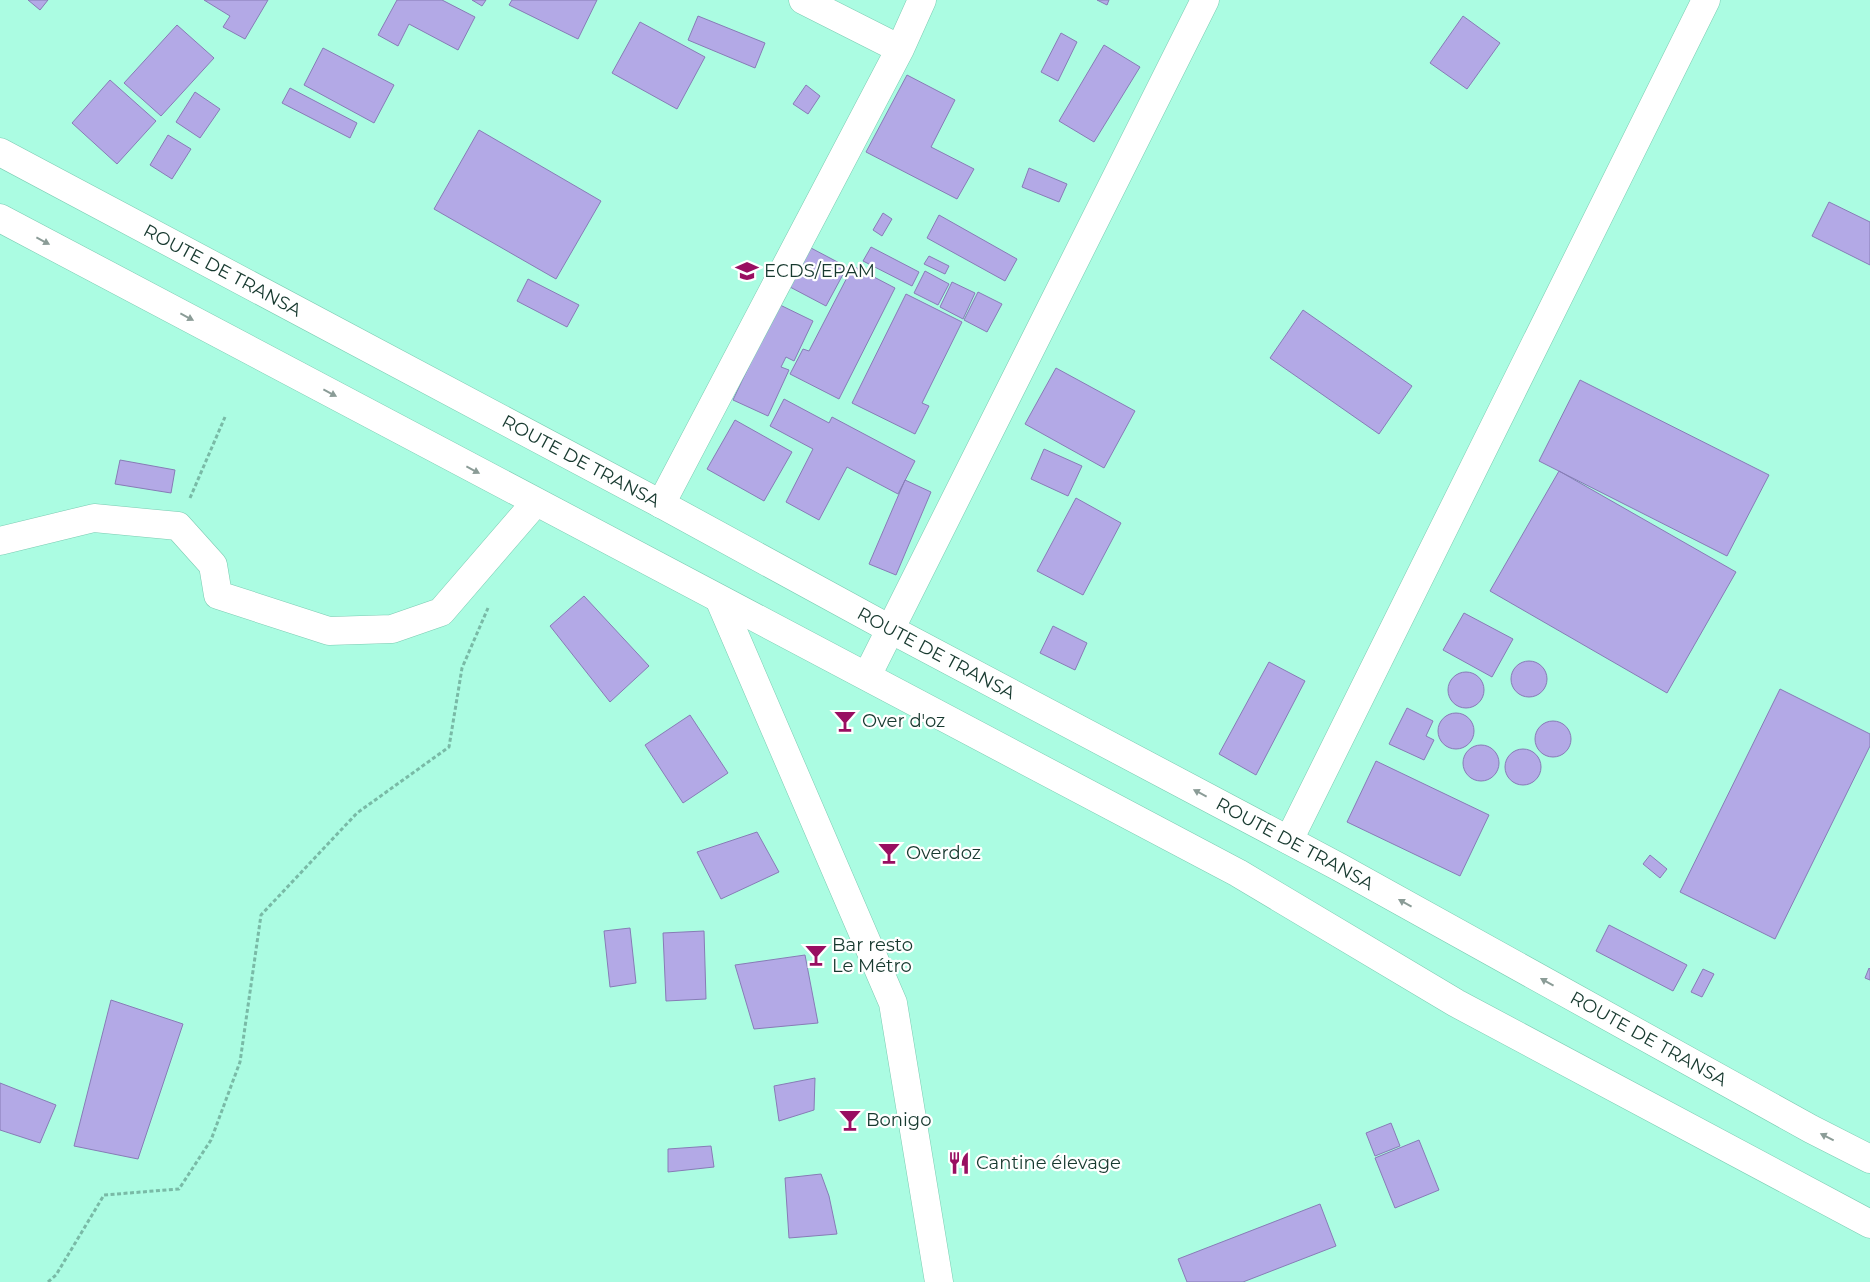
<svg xmlns="http://www.w3.org/2000/svg" width="1870" height="1282" font-family="Montserrat,sans-serif">
	<style>
		.building { fill: #b3a9e6; stroke: #877cb6 }
		.lines { fill: none; stroke-linecap: round; stroke-linejoin: round }
		.minor-casing { stroke: #7bcbb2; stroke-width: 29 }
		.tertiary-casing { stroke: #7bcbb2; stroke-width: 29 }
		.primary-casing { stroke: #7bcbb2; stroke-width: 29 }
		.path { stroke: #79baa6; stroke-width: 3; stroke-dasharray: 4 2.5; stroke-linecap: butt }
		.minor { stroke: #fff; stroke-width: 28 }
		.tertiary { stroke: #fff; stroke-width: 28 }
		.primary { stroke: #fff; stroke-width: 28 }
		.oneway { fill: #8b9c97 }
		.labels { text-anchor: middle; dominant-baseline: central; stroke-width: 4.5; stroke-linejoin: round; paint-order: stroke }
		.street-label { font-size: 18px; fill: #17392f; stroke: #fff }
		.poi-label { font-size: 18px; fill: #17392f; stroke: #fff; text-anchor: start }
	</style>
	<rect width="100%" height="100%" fill="#abfce2"/>
	<path class="building" d="M28,0H48L40,10Z
		M204,0H268L245,39L223,27L230,16Z
		M397,0H442L475,17L458,50L409,24L398,46L378,35Z
		M472,0H486L482,6Z
		M512,0H597L578,39L509,5Z
		M1097,0H1109L1107,5Z
		M698,16L765,43L755,68L688,40Z
		M1463,16L1500,43L1467,89L1430,63Z
		M640,22L705,57L677,109L612,73Z
		M177,25L214,58L161,116L124,83Z
		M1061,33L1077,42L1058,81L1041,72Z
		M1104,45L1140,67L1094,142L1059,121Z
		M323,48L394,85L374,123L304,85Z
		M907,75L955,100L931,147L974,169L957,199L866,152Z
		M110,80L156,121L117,164L72,123Z
		M806,85L820,96L808,114L793,104Z
		M290,88L357,123L350,138L282,103Z
		M195,92L220,109L200,138L176,122Z
		M479,130L601,201L556,279L434,209Z
		M168,135L191,149L172,179L150,165Z
		M1029,168L1067,184L1059,202L1022,187Z
		M1829,202L1870,222V265L1812,236Z
		M883,213L892,219L882,236L873,230Z
		M939,215L1017,259L1005,281L927,238Z
		M871,247L919,272L912,286L863,261Z
		M811,248L847,267L826,306L790,287Z
		M929,256L949,266L945,274L924,264Z
		M853,266L895,288L839,399L790,374L803,349L809,351Z
		M925,271L949,284L938,305L914,293Z
		M528,279L579,305L567,327L517,301Z
		M952,282L975,293L963,319L940,307Z
		M978,292L1002,304L987,332L964,320Z
		M906,294L962,322L922,403L929,406L915,434L852,403Z
		M778,304L813,321L794,361L786,357L781,367L789,370L768,416L733,400Z
		M1303,310L1412,386L1379,434L1270,358Z
		M1056,368L1135,411L1104,468L1025,424Z
		M1580,380L1769,475L1727,556L1539,461Z
		M784,399L829,423L832,417L915,461L898,494L847,467L819,520L786,502L813,449L770,426Z
		M735,420L792,452L764,501L707,469Z
		M1044,449L1082,466L1068,496L1031,479Z
		M120,460L175,470L171,493L115,484Z
		M1559,471L1736,572L1667,693L1490,591Z
		M905,480L931,492L896,575L869,564Z
		M1076,498L1121,523L1083,595L1037,571Z
		M584,596L649,666L610,702L550,626Z
		M1464,613L1513,639L1492,677L1443,650Z
		M1053,626L1087,643L1075,670L1040,653Z
		M1511 679a18 18 0 1 1 36 0a18 18 0 1 1-36 0Z
		M1269,662L1305,681L1256,775L1219,754Z
		M1448 690a18 18 0 1 1 36 0a18 18 0 1 1-36 0Z
		M1780,689L1870,734V746L1775,939L1680,892Z
		M1407,708L1433,721L1426,736L1434,740L1424,760L1389,744Z
		M1438 731a18 18 0 1 1 36 0a18 18 0 1 1-36 0Z
		M690,715L728,773L683,803L645,745Z
		M1535 739a18 18 0 1 1 36 0a18 18 0 1 1-36 0Z
		M1463 763a18 18 0 1 1 36 0a18 18 0 1 1-36 0Z
		M1505 767a18 18 0 1 1 36 0a18 18 0 1 1-36 0Z
		M1376,761L1489,815L1460,876L1347,822Z
		M757,832L779,872L721,899L697,852Z
		M1650,855L1667,869L1660,878L1643,864Z
		M1609,925L1687,965L1673,991L1596,951Z
		M630,928L636,983L610,987L604,931Z
		M704,931L706,999L666,1001L663,933Z
		M805,955L818,1023L754,1029L735,965Z
		M1869,968L1870,969V980L1865,978Z
		M1703,969L1714,974L1702,997L1691,992Z
		M111,1000L183,1024L138,1159L74,1146Z
		M815,1078L814,1110L779,1121L774,1086Z
		M0,1083L56,1105L40,1143L0,1130Z
		M1391,1123L1400,1146L1375,1156L1366,1133Z
		M1419,1140L1439,1190L1395,1208L1375,1158Z
		M711,1146L714,1167L668,1172V1149Z
		M821,1174L829,1196L837,1234L789,1238L785,1178Z
		M1320,1204L1336,1246L1243,1282H1187L1178,1259Z"/>
	<g class="lines">
		<defs>
			<path id="minor" d="M803,0L900,49
				M661,504L900,49L922,0
				M0,541L94,518L178,526L213,565L218,595L329,631L392,629L441,612L535,503
				M867,676L1205,0"/>
			<path id="tertiary" d="M720,601L893,1003L939,1282
				M1289,840L1706,0"/>
			<g id="primary">
				<path id="s1" d="M0,152L661,504L890,629L1339,867L1811,1129L1870,1159"/>
				<path d="M0,218L1238,873L1456,1003L1870,1224"/>
			</g>
		</defs>
		<use href="#minor" class="minor-casing"/>
		<use href="#tertiary" class="tertiary-casing"/>
		<use href="#primary" class="primary-casing"/>
		<path class="path" d="M190,498L225,417
			M48,1282L56,1275L104,1195L179,1189L211,1140L240,1062L261,915L357,813L449,747L462,668L488,608"/>
		<use href="#minor" class="minor"/>
		<use href="#tertiary" class="tertiary"/>
		<use href="#primary" class="primary"/>
	</g>
	<defs><path id="oneway-solid" d="M-6-.8H1V-3.2L6.5 0L1 3.2V.8H-6Z" transform="scale(1.25)"/></defs>
	<g class="oneway">
		<use href="#oneway-solid" transform="translate(43 241) rotate(28)"/>
		<use href="#oneway-solid" transform="translate(187 317) rotate(28)"/>
		<use href="#oneway-solid" transform="translate(330 393) rotate(28)"/>
		<use href="#oneway-solid" transform="translate(473 470) rotate(28)"/>
		<use href="#oneway-solid" transform="translate(1200 793) rotate(-152)"/>
		<use href="#oneway-solid" transform="translate(1405 903) rotate(-151)"/>
		<use href="#oneway-solid" transform="translate(1547 982) rotate(-151)"/>
		<use href="#oneway-solid" transform="translate(1827 1137) rotate(-153)"/>
	</g>
	<defs>
		<symbol id="school-bare" viewBox="-9 -9 18 18"><path d="M0-5L7-2L0 1L-7-2ZM-4 1L0 2.5L4 1V4Q0 6-4 4Z" fill="#990e61" stroke="#fff" stroke-width="2.5" paint-order="stroke"/></symbol>
		<symbol id="bar-bare" viewBox="-9 -9 18 18"><path d="M-6-5H6L.8 .8V4.5H3.5V6h-7V4.5H-.8V.8Z" fill="#990e61" stroke="#fff" stroke-width="2.5" paint-order="stroke"/></symbol>
		<symbol id="restaurant-bare" viewBox="-9 -9 18 18"><path d="M-5-6h1v4h1v-4h1v4h1v-4h1v5L-1.5 .5V6h-2V.5L-5-1ZM5-6V6H3V1.5H1.5Q1.5-4 5-6Z" fill="#990e61" stroke="#fff" stroke-width="2.5" paint-order="stroke"/></symbol>
	</defs>
	<g fill-rule="evenodd">
		<use href="#school-bare" x="731" y="255" width="32" height="32"/>
		<use href="#bar-bare" x="829" y="705" width="32" height="32"/>
		<use href="#bar-bare" x="873" y="837" width="32" height="32"/>
		<use href="#bar-bare" x="800" y="939" width="32" height="32"/>
		<use href="#bar-bare" x="834" y="1104" width="32" height="32"/>
		<use href="#restaurant-bare" x="943" y="1147" width="32" height="32"/>
	</g>
	<g class="labels">
		<g class="street-label">
			<text stroke="none"><textPath href="#s1" startOffset="252">ROUTE DE TRANSA</textPath></text>
			<text stroke="none"><textPath href="#s1" startOffset="658">ROUTE DE TRANSA</textPath></text>
			<text stroke="none"><textPath href="#s1" startOffset="1062">ROUTE DE TRANSA</textPath></text>
			<text stroke="none"><textPath href="#s1" startOffset="1468">ROUTE DE TRANSA</textPath></text>
			<text stroke="none"><textPath href="#s1" startOffset="1872">ROUTE DE TRANSA</textPath></text>
		</g>
		<g class="poi-label">
			<text x="764" y="271">ECDS/EPAM</text>
			<text x="862" y="721">Over d'oz</text>
			<text x="906" y="853">Overdoz</text>
			<text x="832" y="945">Bar resto<tspan x="832" dy="21">Le Métro</tspan></text>
			<text x="866" y="1120">Bonigo</text>
			<text x="976" y="1163">Cantine élevage</text>
		</g>
	</g>
</svg>
